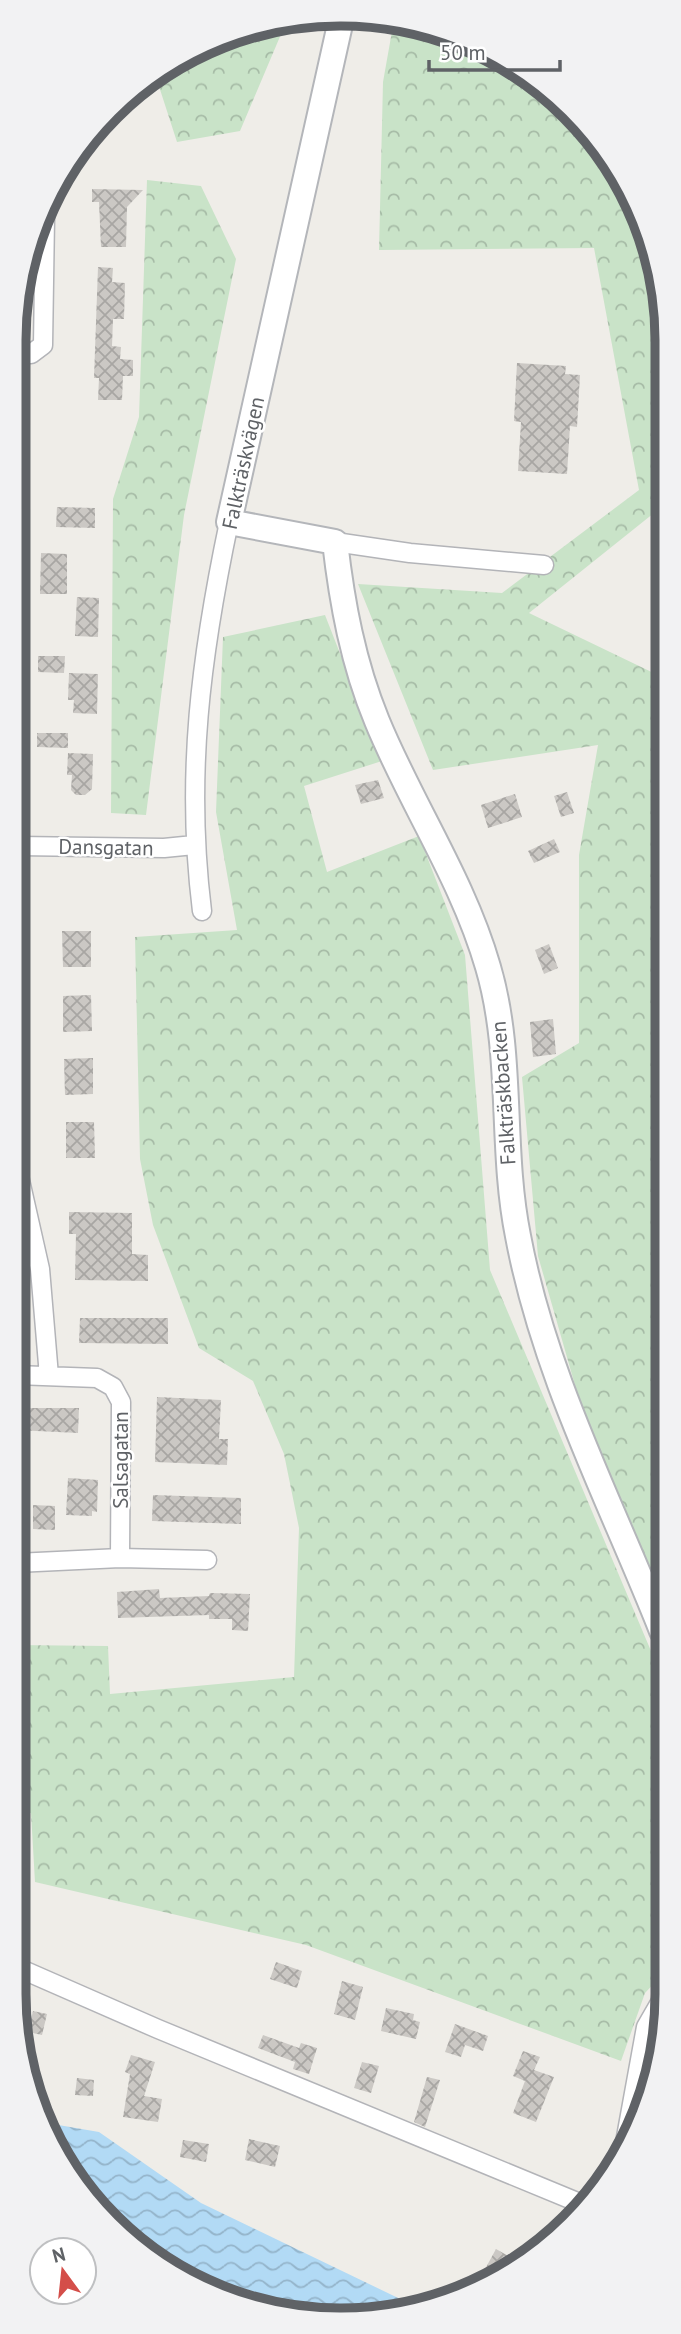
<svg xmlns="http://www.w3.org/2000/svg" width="681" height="2334" font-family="'PT Sans',sans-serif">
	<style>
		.forest { fill: url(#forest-crowns) }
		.water { fill: url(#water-waves) }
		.building { fill: url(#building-cross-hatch) }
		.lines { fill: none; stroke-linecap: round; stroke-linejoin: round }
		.street-casing { stroke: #b3b4b8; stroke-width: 21 }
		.secondary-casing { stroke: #b4b6ba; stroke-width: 28 }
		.street { stroke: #fff; stroke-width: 18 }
		.secondary { stroke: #fff; stroke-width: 24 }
		.labels { text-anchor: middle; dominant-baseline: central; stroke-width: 5; stroke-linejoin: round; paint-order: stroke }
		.street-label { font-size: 21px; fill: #5f6266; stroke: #fff }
		.rim { fill: none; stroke: #5f6266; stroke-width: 9 }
	</style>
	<defs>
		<pattern id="forest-crowns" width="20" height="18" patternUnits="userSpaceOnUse" patternTransform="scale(1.75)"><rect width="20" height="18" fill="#c9e3c8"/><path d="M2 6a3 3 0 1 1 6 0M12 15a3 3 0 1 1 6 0" fill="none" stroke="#a6bba6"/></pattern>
		<pattern id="water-waves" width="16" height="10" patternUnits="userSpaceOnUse" patternTransform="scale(1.75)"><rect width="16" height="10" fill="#b2daf5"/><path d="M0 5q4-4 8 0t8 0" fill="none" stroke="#94b4ca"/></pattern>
		<pattern id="building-cross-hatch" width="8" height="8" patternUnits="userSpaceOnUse" patternTransform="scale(1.75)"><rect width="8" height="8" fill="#cbc8c4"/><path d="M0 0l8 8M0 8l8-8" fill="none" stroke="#a8a6a3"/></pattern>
	</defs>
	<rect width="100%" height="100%" fill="#efede8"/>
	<path class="forest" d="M276,20H287L240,131L177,142L155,74Z
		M394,20H404L503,58L586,125L633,196L664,298V505L529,613L664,678L662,1599L589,1434L538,1256L522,1077L579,1043V855L598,745L433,770L358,584L502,593L639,490L594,248L379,250L383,82Z
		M147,180L201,186L236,259L184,515L146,815L111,813L113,499L139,417Z
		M325,615L382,761L304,786L327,872L419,836L465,955L490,1270L662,1677L661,1976L645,1993L621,2061L306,1945L35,1882L31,1813L15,1812V1645L108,1646L110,1694L294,1677L299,1528L284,1454L253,1381L199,1348L153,1225L140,1159L135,937L237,930L216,812L223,637Z
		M661,2023V2057L640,2112L652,2038Z"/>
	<path class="water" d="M41,2122L99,2132L201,2203L421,2309L319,2319L196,2286L95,2209Z"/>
	<path class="building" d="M92,189L143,190L127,207L126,247H101L99,202H92Z
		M98,267L113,268L112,282L125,283L124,319H113L112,346L121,347L120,359L133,360V376H123L122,400H98L99,378H94Z
		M517,363L566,366L565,374L580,375L577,427L570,426L567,474L518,471L521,422L514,421Z
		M57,507L95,508V528L56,527Z
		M41,553L67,554V594H40Z
		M77,597L99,598L98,637L75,636Z
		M38,656H65L64,673L38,672Z
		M69,673L98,674L97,714L73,713L74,700H68Z
		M37,733H68V748L37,747Z
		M68,753L93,754L92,789L85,795H76L71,790L72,775H67Z
		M378,780L384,798L361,804L355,785Z
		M567,792L574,813L561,817L554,796Z
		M515,794L522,817L488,828L481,805Z
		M554,839L560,852L534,863L528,851Z
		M62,931H91V967H63Z
		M549,944L558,968L544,974L535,950Z
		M91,995L92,1031L63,1032V996Z
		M553,1019L556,1054L533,1057L530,1022Z
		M93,1058V1094L65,1095L64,1059Z
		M66,1122H94L95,1158H66Z
		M69,1212L132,1213V1254L148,1255V1281L75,1280L76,1234H69Z
		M80,1318H168V1344L79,1343Z
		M157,1397L221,1400L219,1439H228L227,1465L155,1462Z
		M16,1408H79L78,1433L16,1430Z
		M68,1478L98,1480L97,1512L92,1511V1516L66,1515Z
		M153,1495L241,1498V1524L152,1521Z
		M33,1505L55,1506V1530L33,1529Z
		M159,1589L160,1598L209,1596L210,1593L250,1594L248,1631L232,1630V1619H209V1615L118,1618L117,1592Z
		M276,1962L302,1971L297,1988L270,1979Z
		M342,1981L363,1987L355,2020L334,2014Z
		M386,2008L414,2014L413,2020L420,2022L416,2039L381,2031Z
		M33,2011L47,2014L42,2035L28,2032Z
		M455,2024L488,2036L483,2051L465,2045L461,2057L445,2052Z
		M263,2035L299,2048L301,2043L317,2048L309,2074L293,2069L295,2062L258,2048Z
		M523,2051L540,2057L534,2070L554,2077L536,2122L513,2113L525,2081L513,2076Z
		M131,2055L155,2062L144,2096L162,2099L158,2122L123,2117L130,2074L125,2072Z
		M362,2062L379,2066L371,2093L354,2088Z
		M427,2077L440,2080L425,2127L414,2122Z
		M77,2078L94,2080L93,2096L75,2095Z
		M249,2139L280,2146L275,2167L245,2160Z
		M183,2140L209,2144L206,2162L180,2157Z
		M496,2249L519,2262L492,2276L484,2271Z"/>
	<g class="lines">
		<defs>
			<path id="street" d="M20,354H31L43,345L45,218
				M335,542L410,553L544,565
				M18,846L164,848L194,845
				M202,911C185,775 201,655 229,522
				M17,1167L40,1269L49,1376
				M120,1558L207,1560
				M16,1563L120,1558L121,1402L113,1387L97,1378L16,1375
				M14,1966L158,2029L582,2204
				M622,2159L646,2027L661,2001"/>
			<path id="secondary" d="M341,20L229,522L335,542C342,603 353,663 377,721C411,804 463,880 488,967C514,1055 500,1147 518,1236C544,1375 610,1500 662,1631"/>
		</defs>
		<use href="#street" class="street-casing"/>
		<use href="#secondary" class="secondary-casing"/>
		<use href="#street" class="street"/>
		<use href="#secondary" class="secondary"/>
	</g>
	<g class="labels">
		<g class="street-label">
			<text transform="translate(243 463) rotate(-78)">Falkträskvägen</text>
			<text transform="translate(106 847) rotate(1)">Dansgatan</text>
			<text transform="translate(503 1093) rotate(-94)">Falkträskbacken</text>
			<text transform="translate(120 1460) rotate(-90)">Salsagatan</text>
		</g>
	</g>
	<path d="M0 0H681V2334H0ZM340 26H341A314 314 0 0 1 655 340V1994A314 314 0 0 1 341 2308H340A314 314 0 0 1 26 1994V340A314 314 0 0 1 340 26Z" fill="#f2f2f3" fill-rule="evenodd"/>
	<path class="rim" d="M340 26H341A314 314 0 0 1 655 340V1994A314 314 0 0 1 341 2308H340A314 314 0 0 1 26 1994V340A314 314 0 0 1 340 26Z"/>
	<g transform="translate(63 2271) rotate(345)"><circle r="33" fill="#ffffff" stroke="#bfc0c2" stroke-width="2"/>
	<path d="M0-5L12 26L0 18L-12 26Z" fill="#d44e49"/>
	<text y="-10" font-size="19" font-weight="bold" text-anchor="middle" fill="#5f6266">N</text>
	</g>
	<path d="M429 60v10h131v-10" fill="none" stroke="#5f6266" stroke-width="3.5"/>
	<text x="440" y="60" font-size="21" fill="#5f6266" stroke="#ffffff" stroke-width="5" paint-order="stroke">50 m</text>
</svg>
